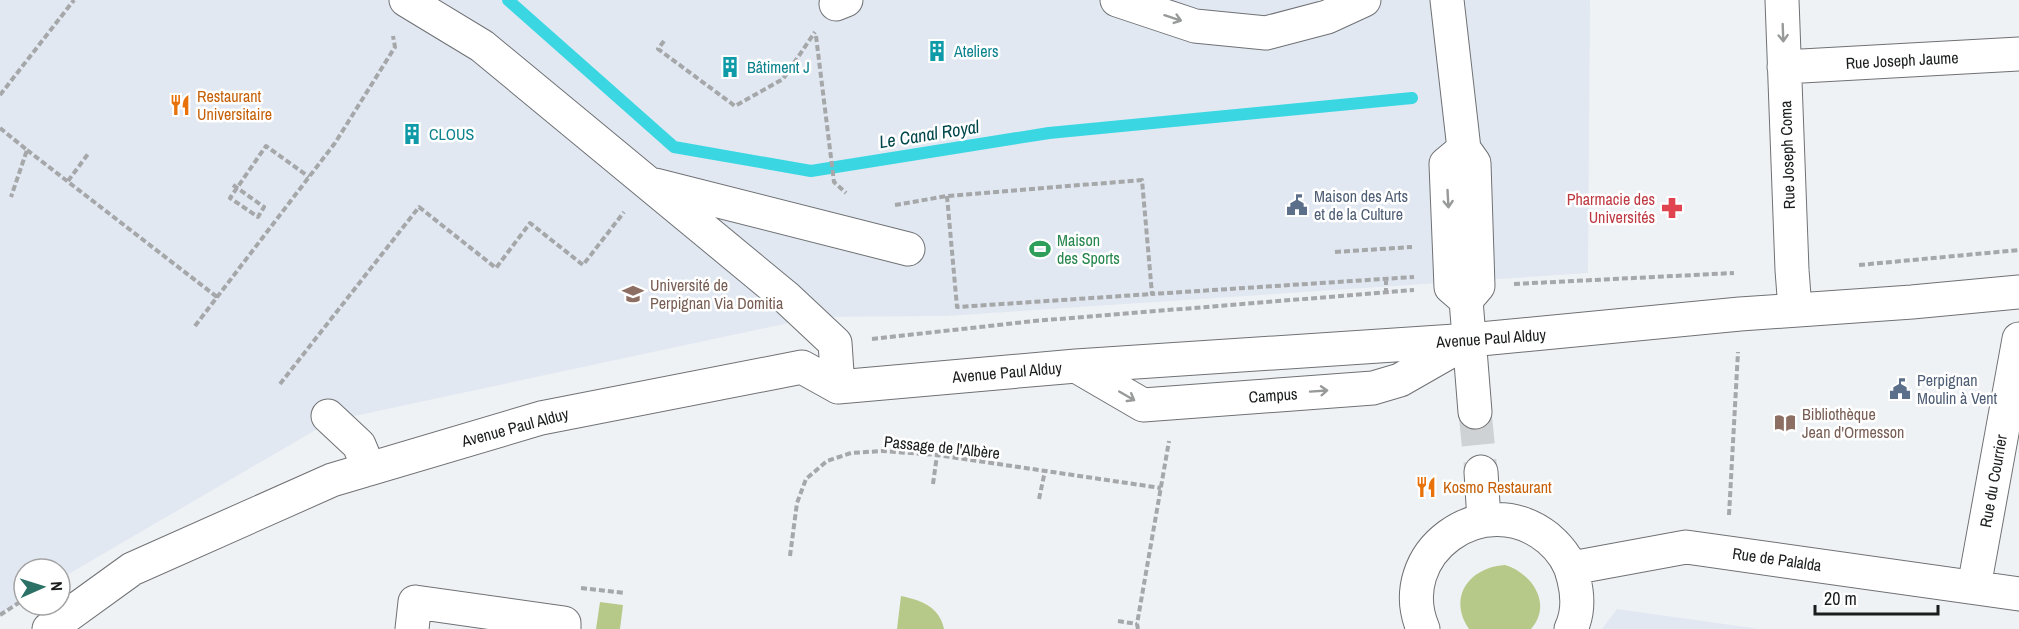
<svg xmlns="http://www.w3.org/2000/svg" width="2019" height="629" font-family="'Archivo Narrow',sans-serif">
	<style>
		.built { fill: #e1e8f2 }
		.green { fill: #b7c988 }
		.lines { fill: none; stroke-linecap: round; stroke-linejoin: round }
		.stream { stroke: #3ad7e3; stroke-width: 12 }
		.minor-tunnel { stroke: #cfd2d5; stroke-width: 33; stroke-dasharray: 33 16; stroke-linecap: butt }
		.minor-casing { stroke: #6f7174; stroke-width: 35 }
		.path { stroke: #a5a7a9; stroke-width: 4; stroke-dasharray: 6 3; stroke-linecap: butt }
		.minor { stroke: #fff; stroke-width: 33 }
		.oneway { stroke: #989999 }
		.labels { text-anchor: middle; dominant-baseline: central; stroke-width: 5; stroke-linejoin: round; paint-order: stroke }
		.culture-label { font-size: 16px; fill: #0d838f; stroke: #fff; text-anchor: start }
		.street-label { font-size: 16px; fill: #1b1c1d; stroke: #fff }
		.food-label { font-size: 16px; fill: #c56008; stroke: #fff; text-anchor: start }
		.service-label { font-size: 16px; fill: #4e5e75; stroke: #fff; text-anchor: start }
		.health-label { font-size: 16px; fill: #be3a42; stroke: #fff; text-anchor: end }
		.leisure-label { font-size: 16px; fill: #27864d; stroke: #fff; text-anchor: start }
		.education-label { font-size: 16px; fill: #785e54; stroke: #fff; text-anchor: start }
		.water-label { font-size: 18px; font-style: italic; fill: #00474b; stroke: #fff }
	</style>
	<rect width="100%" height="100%" fill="#eff2f5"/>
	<path class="built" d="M0,0H1590L1588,273L946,316L817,317L331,421L60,579V569H24V600L0,614Z
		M1617,609L1724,624L1759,629H1602Z"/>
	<path class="green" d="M1505,565C1532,573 1553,604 1531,629H1469C1447,597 1470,567 1505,565Z
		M901,596C921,600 940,607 944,629H897Z
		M600,602L623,605L620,629H596Z"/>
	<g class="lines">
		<path class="stream" d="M508,0L674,147L811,171L1049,133L1412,98"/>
		<path class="minor-tunnel" d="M1475,412L1481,472"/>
		<defs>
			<path id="minor" d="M406,0L482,46L787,298L835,343L838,387
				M1117,0L1195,26L1266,33L1327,17L1364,0
				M1447,0L1464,149L1474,163L1478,286L1466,300L1475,412
				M1782,0L1792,270L1795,309
				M836,4L846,0
				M1784,67L2019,54
				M1464,149L1446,164L1451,287L1466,300
				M655,185L908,249
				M1076,366L1143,405L1373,388L1400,380L1463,344
				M328,416L359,445L369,469
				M1481,472L1484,520
				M1572,568L1686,547L2019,594
				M1974,587L2019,339
				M49,629L132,569L332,480L541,418L802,367L838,387L1076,366L1470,340L1740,314L1912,302L2019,292
				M412,629L415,602L564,623V629
				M1423,629C1391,553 1483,486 1548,538C1561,549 1571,563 1574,580C1578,596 1578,614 1571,629"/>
		</defs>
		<use href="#minor" class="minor-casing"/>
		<path class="path" d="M816,36L834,182L846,193
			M664,41L658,49L735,106L783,79L815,32
			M0,95L74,0
			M0,128L27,150L11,197
			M27,150L217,297
			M68,181L88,154
			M233,185L264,207L258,217L230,198L266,146L309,177
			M947,196L957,307L1152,294
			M895,205L947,196L1142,180L1152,294L1414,277
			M1335,252L1412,247
			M1859,265L2019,250
			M1386,279V293
			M1514,284L1734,273
			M195,326L335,143L395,47L393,36
			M872,339L1034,321L1414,290
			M280,384L419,207L496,268L530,223L583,265L624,212
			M933,484L937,455
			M1039,499L1045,471
			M1729,515L1738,352
			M790,556L797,503L806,479L827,461L851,453L882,451L937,455L1161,488
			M581,588L625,593
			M0,615L20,602
			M1118,621L1137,624
			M1138,629L1137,624L1169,441"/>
		<use href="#minor" class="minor"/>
	</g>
	<defs><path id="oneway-shaft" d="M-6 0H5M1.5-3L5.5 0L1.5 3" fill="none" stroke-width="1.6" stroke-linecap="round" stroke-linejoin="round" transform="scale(1.5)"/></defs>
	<g class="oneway">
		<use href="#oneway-shaft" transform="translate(1173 18) rotate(18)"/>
		<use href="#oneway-shaft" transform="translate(1783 33) rotate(88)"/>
		<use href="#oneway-shaft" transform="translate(1448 199) rotate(87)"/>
		<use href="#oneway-shaft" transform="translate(1319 391) rotate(-4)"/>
		<use href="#oneway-shaft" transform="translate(1127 396) rotate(30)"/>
	</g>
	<defs>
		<symbol id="building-bare" viewBox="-9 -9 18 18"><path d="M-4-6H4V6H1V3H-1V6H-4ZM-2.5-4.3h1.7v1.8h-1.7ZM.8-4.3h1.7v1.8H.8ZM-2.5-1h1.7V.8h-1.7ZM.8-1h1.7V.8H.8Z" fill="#0f9aa8" stroke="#fff" stroke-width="2.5" paint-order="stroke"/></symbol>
		<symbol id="restaurant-bare" viewBox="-9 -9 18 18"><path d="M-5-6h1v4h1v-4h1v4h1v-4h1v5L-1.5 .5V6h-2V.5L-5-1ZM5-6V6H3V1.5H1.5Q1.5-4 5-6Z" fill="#e8710a" stroke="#fff" stroke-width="2.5" paint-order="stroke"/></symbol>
		<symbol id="civic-bare" viewBox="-9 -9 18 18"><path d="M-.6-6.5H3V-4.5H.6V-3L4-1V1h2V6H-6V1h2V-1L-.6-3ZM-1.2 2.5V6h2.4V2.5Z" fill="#5c6f8a" stroke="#fff" stroke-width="2.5" paint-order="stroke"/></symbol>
		<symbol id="pharmacy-bare" viewBox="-9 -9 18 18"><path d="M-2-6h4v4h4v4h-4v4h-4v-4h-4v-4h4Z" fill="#e0444e" stroke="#fff" stroke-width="2.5" paint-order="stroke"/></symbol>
		<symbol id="stadium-bare" viewBox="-9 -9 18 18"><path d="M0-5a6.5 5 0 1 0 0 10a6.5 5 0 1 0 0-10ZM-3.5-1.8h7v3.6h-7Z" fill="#2e9e5b" stroke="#fff" stroke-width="2.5" paint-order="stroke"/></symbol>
		<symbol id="university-bare" viewBox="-9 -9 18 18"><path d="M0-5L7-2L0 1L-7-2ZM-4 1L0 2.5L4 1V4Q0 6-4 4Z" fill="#8d6e63" stroke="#fff" stroke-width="2.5" paint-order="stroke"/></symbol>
		<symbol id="library-bare" viewBox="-9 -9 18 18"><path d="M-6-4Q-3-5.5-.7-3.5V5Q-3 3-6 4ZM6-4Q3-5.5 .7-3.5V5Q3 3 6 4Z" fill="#8d6e63" stroke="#fff" stroke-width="2.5" paint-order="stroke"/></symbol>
	</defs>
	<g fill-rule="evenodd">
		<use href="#building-bare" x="922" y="36" width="30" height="30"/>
		<use href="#building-bare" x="715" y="52" width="30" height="30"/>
		<use href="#restaurant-bare" x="165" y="90" width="30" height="30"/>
		<use href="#building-bare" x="397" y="119" width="30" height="30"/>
		<use href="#civic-bare" x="1282" y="190" width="30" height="30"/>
		<use href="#pharmacy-bare" x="1657" y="193" width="30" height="30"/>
		<use href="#stadium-bare" x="1025" y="234" width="30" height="30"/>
		<use href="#university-bare" x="618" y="279" width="30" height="30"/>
		<use href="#civic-bare" x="1885" y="374" width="30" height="30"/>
		<use href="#library-bare" x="1770" y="408" width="30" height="30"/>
		<use href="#restaurant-bare" x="1411" y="472" width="30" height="30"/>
	</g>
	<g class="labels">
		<g class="culture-label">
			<text x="954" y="51">Ateliers</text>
			<text x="747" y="67">Bâtiment J</text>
			<text x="429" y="134">CLOUS</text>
		</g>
		<g class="street-label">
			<text transform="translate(1902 60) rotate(-3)">Rue Joseph Jaume</text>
			<text transform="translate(1787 155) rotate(-92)">Rue Joseph Coma</text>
			<text transform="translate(1491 338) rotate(-4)">Avenue Paul Alduy</text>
			<text transform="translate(1007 372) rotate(-5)">Avenue Paul Alduy</text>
			<text transform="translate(1273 395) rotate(-4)">Campus</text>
			<text transform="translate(515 427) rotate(-15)">Avenue Paul Alduy</text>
			<text transform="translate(942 447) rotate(6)">Passage de l'Albère</text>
			<text transform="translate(1993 481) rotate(-80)">Rue du Courrier</text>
			<text transform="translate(1777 559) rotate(8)">Rue de Palalda</text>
		</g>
		<g class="food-label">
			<text x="197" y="96">Restaurant<tspan x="197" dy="18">Universitaire</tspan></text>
			<text x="1443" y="487">Kosmo Restaurant</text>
		</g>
		<g class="service-label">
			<text x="1314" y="196">Maison des Arts<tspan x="1314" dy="18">et de la Culture</tspan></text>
			<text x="1917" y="380">Perpignan<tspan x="1917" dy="18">Moulin à Vent</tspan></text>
		</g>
		<g class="health-label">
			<text x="1655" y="199">Pharmacie des<tspan x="1655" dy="18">Universités</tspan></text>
		</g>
		<g class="leisure-label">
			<text x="1057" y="240">Maison<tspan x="1057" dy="18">des Sports</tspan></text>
		</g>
		<g class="education-label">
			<text x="650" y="285">Université de<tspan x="650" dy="18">Perpignan Via Domitia</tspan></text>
			<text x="1802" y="414">Bibliothèque<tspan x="1802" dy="18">Jean d'Ormesson</tspan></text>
		</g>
		<g class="water-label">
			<text transform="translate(929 134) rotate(-9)">Le Canal Royal</text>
		</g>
	</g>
	<g transform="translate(42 587) rotate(87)"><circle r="28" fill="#ffffff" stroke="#a4a4a5" stroke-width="1.5"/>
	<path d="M0-4.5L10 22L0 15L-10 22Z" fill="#2c7165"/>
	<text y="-9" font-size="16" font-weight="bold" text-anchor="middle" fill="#1b1c1d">N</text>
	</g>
	<path d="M1815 605v9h123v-9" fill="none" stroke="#1b1c1d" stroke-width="3"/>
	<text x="1824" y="605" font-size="18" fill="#1b1c1d" stroke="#ffffff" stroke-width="4.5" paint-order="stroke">20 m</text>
</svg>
